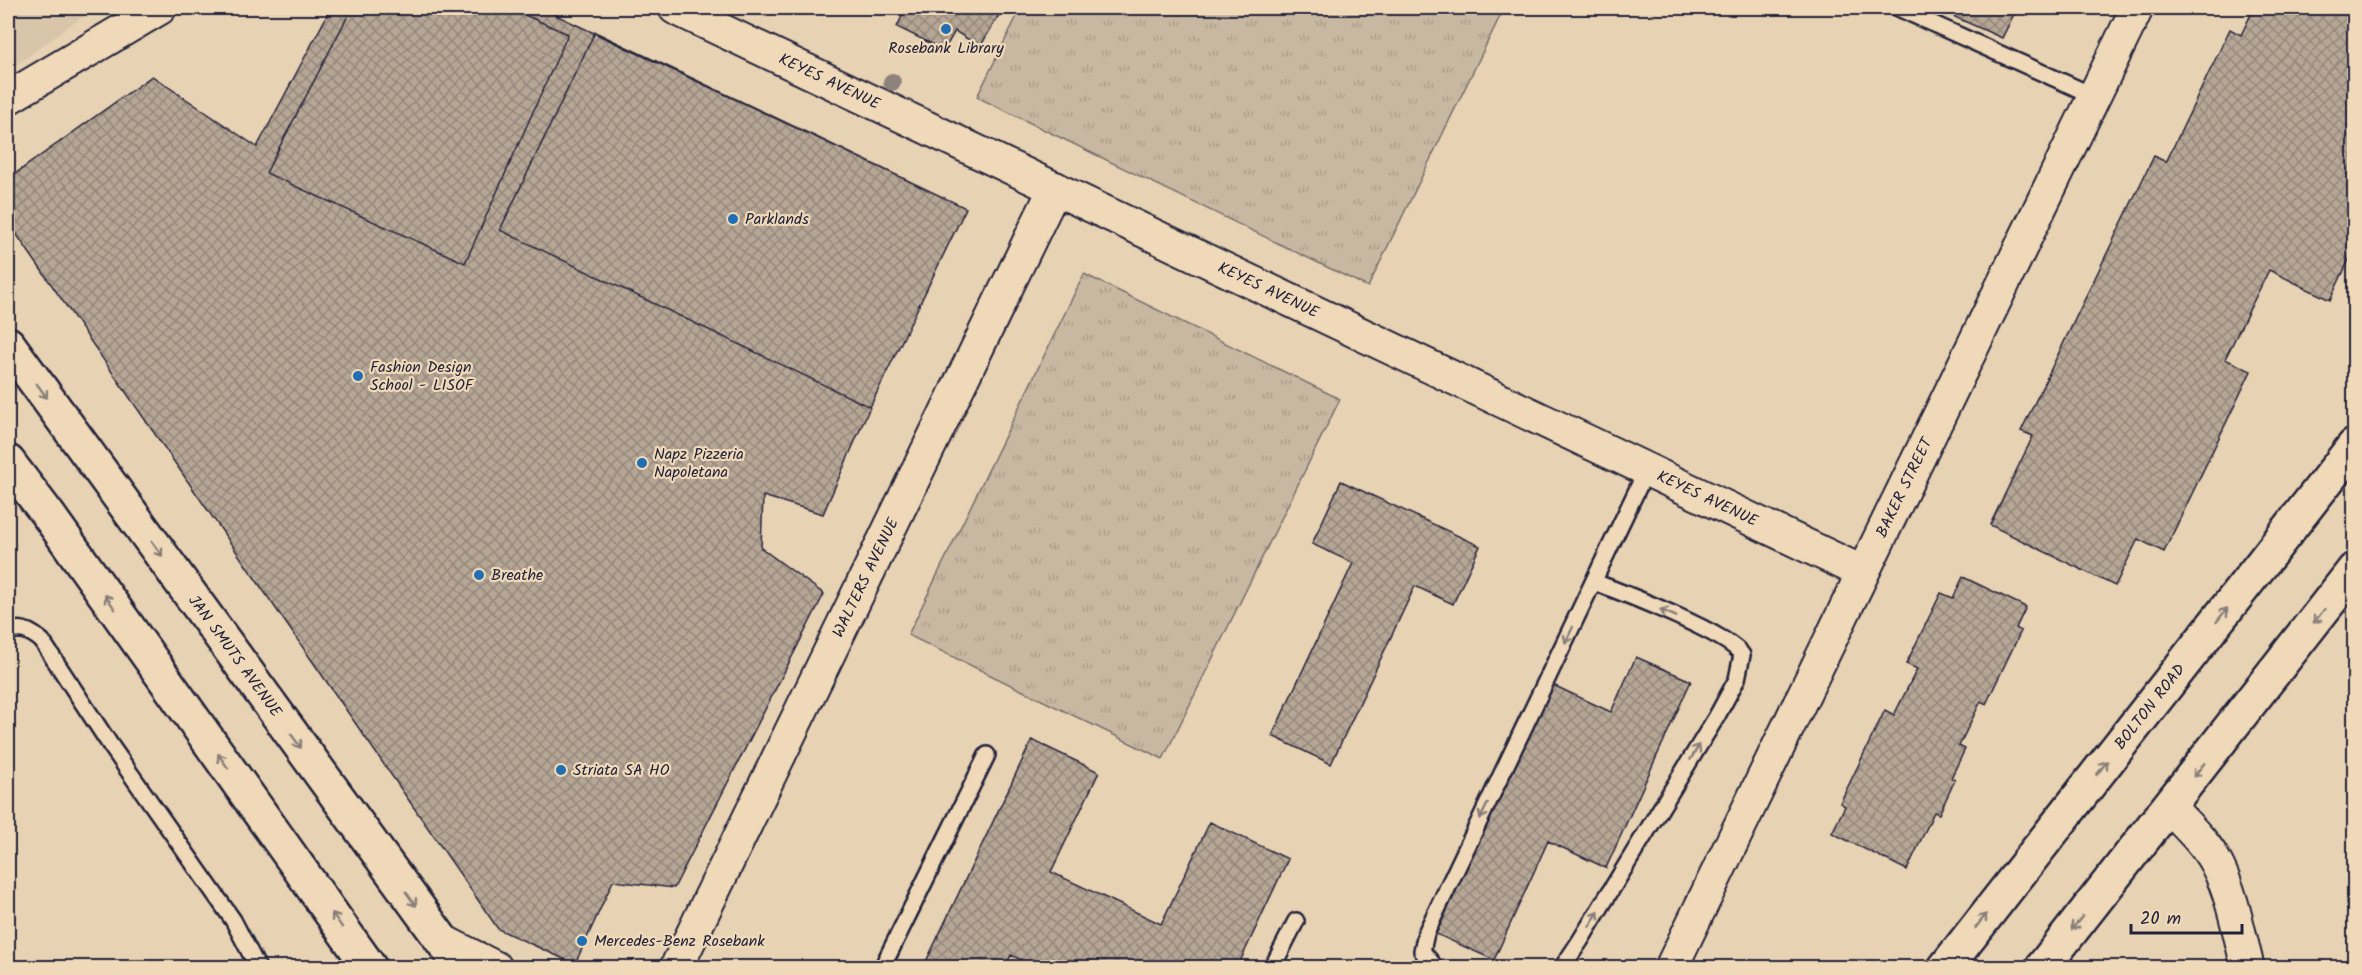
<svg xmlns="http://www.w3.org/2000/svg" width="2362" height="975" font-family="Kalam,sans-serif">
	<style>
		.built { fill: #d8c5aa }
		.park { fill: url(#park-tufts); stroke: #766d6e; stroke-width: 1.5 }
		.building { fill: url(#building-cross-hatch); stroke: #22223b; stroke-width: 1.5 }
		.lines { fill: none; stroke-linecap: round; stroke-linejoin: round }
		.service-casing { stroke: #22223b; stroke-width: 20 }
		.minor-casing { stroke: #22223b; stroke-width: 36 }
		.secondary-casing { stroke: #22223b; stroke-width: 38 }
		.service { stroke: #efd9b8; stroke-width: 15 }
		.minor { stroke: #efd9b8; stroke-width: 32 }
		.secondary { stroke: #efd9b8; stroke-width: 33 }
		.tree { fill: #8d827c }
		.oneway { stroke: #887e7a }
		.poi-dot { fill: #1f6fb2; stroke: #efd9b8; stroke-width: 2 }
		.labels { text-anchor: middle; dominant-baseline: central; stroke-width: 4.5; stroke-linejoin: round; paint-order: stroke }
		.poi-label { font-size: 16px; fill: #22223b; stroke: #efd9b8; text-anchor: start }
		.street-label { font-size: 16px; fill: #22223b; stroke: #efd9b8 }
	</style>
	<defs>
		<pattern id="park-tufts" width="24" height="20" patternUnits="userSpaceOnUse" patternTransform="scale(1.5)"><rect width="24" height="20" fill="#c9b8a1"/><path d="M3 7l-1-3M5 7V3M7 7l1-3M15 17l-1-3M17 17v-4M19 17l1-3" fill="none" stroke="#ac9e8c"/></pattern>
		<pattern id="building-cross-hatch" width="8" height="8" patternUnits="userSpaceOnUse" patternTransform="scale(1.5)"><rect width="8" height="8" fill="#b6a695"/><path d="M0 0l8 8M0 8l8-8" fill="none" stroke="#94877b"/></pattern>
	</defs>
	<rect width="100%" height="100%" fill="#e7d2b3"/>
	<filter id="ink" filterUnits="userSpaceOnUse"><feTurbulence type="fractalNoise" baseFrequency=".0167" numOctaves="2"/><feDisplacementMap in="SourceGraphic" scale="12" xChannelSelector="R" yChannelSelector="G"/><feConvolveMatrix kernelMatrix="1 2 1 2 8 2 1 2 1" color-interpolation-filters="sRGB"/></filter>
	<g filter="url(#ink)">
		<path class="built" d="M8,8H94L8,71Z"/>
		<path class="park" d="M1021,8H1504L1368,287L977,97Z
			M1084,274L1340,399L1163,759L908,635Z"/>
		<path class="building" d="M331,8H541L966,208L870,407L823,514L763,496L761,548L824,594L674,888L613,881L575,964L498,929L8,222V179L152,76L257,147Z
			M352,8H509L568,34L465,263L266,173Z
			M899,8H1003L980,47L955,31L944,50L897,27L905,10Z
			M1940,8H2017L2002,38L1939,10Z
			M2254,8H2354V249L2330,300L2269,270L2225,359L2251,371L2164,552L2138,539L2115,586L1990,525L2033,436L2021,431L2154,156L2166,162L2230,29L2241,35Z
			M595,32L966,208L870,407L500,230Z
			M1341,481L1480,546L1453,604L1415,586L1331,764L1272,736L1353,563L1312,544Z
			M1963,577L2026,607L2016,628L2021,631L1986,704L1981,701L1959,746L1965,749L1951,778L1955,780L1939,814L1934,812L1907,870L1832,833L1845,806L1840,803L1885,710L1894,715L1917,669L1906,664L1941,593L1953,598Z
			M1636,657L1691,681L1606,868L1548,841L1494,960L1436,934L1551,684L1611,712Z
			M1032,740L1099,772L1051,872L1161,924L1210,822L1288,859L1237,968H1038L1011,955L1005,968H923Z"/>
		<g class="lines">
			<defs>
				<path id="service" d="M1898,8L2094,96
					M8,633C20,625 32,632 42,641L111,746L233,920L258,968
					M882,968L987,755
					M1272,968L1296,921
					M1436,968L1422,951L1426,933L1647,469
					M1562,968L1580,941L1717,716L1737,679L1742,655C1730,634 1621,592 1594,582"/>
				<g id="minor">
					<path id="s1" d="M675,8L1862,572"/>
					<path d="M8,98L160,8"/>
					<path d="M2169,807C2186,825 2206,843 2217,865C2233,896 2239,934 2248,968"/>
					<path d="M441,940L496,968"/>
					<path id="s2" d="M676,968L1055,188"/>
					<path id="s3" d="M1671,968L2137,8"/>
				</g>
				<g id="secondary">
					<path id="s4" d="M8,344L462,968"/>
					<path d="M8,462L49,516L370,968"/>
					<path id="s5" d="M1945,968L2354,446"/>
					<path d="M2042,968L2354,570"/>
				</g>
			</defs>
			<use href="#service" class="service-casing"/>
			<use href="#minor" class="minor-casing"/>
			<use href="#secondary" class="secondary-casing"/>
			<use href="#service" class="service"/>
			<use href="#minor" class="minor"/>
			<use href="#secondary" class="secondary"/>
		</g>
		<circle class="tree" cx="892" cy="82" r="9"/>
		<defs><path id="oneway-shaft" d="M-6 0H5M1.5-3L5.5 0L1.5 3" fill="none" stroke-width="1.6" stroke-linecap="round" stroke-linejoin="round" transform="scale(1.5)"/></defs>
		<g class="oneway">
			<use href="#oneway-shaft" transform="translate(42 391) rotate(54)"/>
			<use href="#oneway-shaft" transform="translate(157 549) rotate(54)"/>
			<use href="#oneway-shaft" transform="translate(110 602) rotate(-125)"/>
			<use href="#oneway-shaft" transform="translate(1668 613) rotate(-156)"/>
			<use href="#oneway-shaft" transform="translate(2222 615) rotate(-52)"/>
			<use href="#oneway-shaft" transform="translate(2319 616) rotate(128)"/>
			<use href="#oneway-shaft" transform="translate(1569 635) rotate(116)"/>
			<use href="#oneway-shaft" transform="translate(296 741) rotate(54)"/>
			<use href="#oneway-shaft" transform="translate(1695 752) rotate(-59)"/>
			<use href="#oneway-shaft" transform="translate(223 761) rotate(-125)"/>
			<use href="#oneway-shaft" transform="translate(2102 768) rotate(-52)"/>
			<use href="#oneway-shaft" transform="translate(2199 770) rotate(128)"/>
			<use href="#oneway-shaft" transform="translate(1484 811) rotate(116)"/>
			<use href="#oneway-shaft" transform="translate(411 899) rotate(54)"/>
			<use href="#oneway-shaft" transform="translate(1594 919) rotate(-59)"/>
			<use href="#oneway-shaft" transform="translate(337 920) rotate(-125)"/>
			<use href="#oneway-shaft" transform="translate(1981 921) rotate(-52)"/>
			<use href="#oneway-shaft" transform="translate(2077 923) rotate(129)"/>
		</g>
	</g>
	<g class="poi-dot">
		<circle cx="946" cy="29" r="6"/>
		<circle cx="733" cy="219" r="6"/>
		<circle cx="358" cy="376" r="6"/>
		<circle cx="642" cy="463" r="6"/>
		<circle cx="479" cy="575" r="6"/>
		<circle cx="561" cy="770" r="6"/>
		<circle cx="582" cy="941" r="6"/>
	</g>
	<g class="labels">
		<g class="poi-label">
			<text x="946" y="48" text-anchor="middle">Rosebank Library</text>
			<text x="745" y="219">Parklands</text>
			<text x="370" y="367">Fashion Design<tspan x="370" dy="18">School - LISOF</tspan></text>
			<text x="654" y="454">Napz Pizzeria<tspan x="654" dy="18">Napoletana</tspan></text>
			<text x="491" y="575">Breathe</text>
			<text x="573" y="770">Striata SA HO</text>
			<text x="594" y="941">Mercedes-Benz Rosebank</text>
		</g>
		<g class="street-label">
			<text stroke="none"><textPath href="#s1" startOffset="171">KEYES AVENUE</textPath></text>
			<text stroke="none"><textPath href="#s1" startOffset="657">KEYES AVENUE</textPath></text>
			<text stroke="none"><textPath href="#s3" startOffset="534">BAKER STREET</textPath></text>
			<text stroke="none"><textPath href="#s1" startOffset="1143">KEYES AVENUE</textPath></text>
			<text stroke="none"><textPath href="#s2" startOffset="434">WALTERS AVENUE</textPath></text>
			<text stroke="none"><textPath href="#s4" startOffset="386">JAN SMUTS AVENUE</textPath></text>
			<text stroke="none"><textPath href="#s5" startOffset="332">BOLTON ROAD</textPath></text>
		</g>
	</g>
	<rect width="2362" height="975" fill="none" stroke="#efd9b8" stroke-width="30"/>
	<rect x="15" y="15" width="2332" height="945" fill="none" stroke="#22223b" stroke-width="2" filter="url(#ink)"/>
	<path d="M2131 924v9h111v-9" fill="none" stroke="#22223b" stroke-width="3"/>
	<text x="2140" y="924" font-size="18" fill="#22223b" stroke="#efd9b8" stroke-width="4.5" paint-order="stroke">20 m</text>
</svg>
